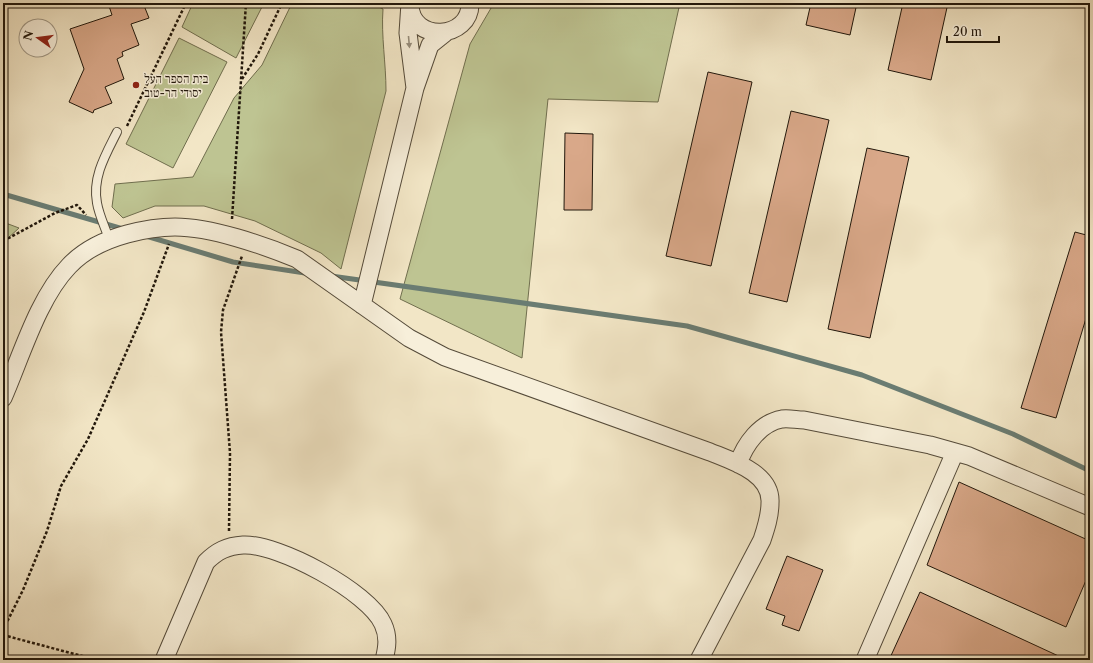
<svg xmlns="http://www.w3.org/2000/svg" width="1093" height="663" font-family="'Libre Caslon Text','Frank Ruhl Libre',serif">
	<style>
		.green { fill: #bec492; stroke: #706e4e }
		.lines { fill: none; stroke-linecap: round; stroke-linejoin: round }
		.stream { stroke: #6a7c72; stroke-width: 5 }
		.building { fill: #d9a889; stroke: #21170b }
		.service-casing { stroke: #554b3a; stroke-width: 10 }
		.minor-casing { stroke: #554b3a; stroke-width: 19 }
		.path { stroke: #21170b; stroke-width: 2.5; stroke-dasharray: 3 2; stroke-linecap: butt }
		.service { stroke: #f7efda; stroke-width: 8 }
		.minor { stroke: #f7efda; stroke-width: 17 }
		.oneway { fill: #978e7d }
		.poi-dot { fill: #8f2418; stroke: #f7efda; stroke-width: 1.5 }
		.labels { text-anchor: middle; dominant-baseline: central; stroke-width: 3; stroke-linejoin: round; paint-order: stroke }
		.poi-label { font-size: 12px; fill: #21170b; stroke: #f7efda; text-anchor: start }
	</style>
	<rect width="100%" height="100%" fill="#f2e6c6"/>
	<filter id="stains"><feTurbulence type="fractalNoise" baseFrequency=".005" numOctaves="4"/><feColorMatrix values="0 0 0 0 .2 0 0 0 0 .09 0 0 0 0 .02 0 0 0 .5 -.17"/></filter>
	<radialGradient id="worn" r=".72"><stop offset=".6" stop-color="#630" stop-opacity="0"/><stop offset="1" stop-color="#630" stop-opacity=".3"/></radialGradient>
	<path class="green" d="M193,3H264L236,58L182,27Z
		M292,3H371L383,9C381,36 386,63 386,91L341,269L321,253L255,221L204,206H155L123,218L112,207L115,184L193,177L234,98L262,65Z
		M494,3H680L658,102L548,99L522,358L400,299L470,44Z
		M179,38L227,62L173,168L126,144Z
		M3,222L19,228L7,239L3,250Z"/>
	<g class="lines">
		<path class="stream" d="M3,194L123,229
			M146,236L233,262L305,273
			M331,276L687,326L862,375L1013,434L1090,471"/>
	</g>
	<path class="building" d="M108,3H143L149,18L131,24L139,45L122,52L123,56L117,59L124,79L105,87L112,103L94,110L93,113L69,102L84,69L70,29L112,15Z
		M811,3H857L850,35L806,25Z
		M903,3H948L931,80L888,70Z
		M708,72L752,82L711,266L666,256Z
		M791,111L829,120L787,302L749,293Z
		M565,133L593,134L592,210H564Z
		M867,148L909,157L870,338L828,329Z
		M1075,232L1090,236V305L1056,418L1021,408Z
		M959,482L1090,541V571L1066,627L927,565Z
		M787,556L823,570L799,631L782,625L785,616L766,609Z
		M920,592L1065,659V660H889Z"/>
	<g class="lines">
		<defs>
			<path id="service" d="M109,239C105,227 99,215 97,203C92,177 106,154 117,132"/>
			<path id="minor" d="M410,3L408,33L415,88L430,45L445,33
				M410,5C411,43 471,40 470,3
				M362,305L415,88
				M3,398C21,357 38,298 69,266C85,249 105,240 127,234C142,230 158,227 175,227C211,227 263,245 297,259L409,338L445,357L710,452C732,461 772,473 770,503C770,516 766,528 762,540L699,660
				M738,464C745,444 760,423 782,419C789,418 797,420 804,420L930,445L969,456L1090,507
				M164,660L206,562C217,551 227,546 243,545C278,543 369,592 383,624C389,637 387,648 384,660
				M865,660L955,452"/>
		</defs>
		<use href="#service" class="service-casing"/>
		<use href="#minor" class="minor-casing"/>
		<path class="path" d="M242,79L258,54L282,3
			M127,126L186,3
			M232,219L246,3
			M3,239H7L55,213L77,205L86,215
			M229,531L230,453L221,332L223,310L242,256
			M3,630L23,590L47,531L61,486L88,439L144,312L169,244
			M3,635L97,660"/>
		<use href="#service" class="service"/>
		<use href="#minor" class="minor"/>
	</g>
	<defs><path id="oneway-solid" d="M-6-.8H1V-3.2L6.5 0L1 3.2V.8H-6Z"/></defs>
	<use class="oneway" href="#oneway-solid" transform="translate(409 42) rotate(85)"/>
	<circle class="poi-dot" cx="136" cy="85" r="4"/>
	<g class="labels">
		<g class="poi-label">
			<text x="144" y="78">בית הספר העל<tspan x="144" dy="14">יסודי הר-טוב</tspan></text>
		</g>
	</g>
	<rect width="1093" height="663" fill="none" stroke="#f2e6c6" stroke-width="16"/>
	<rect x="4" y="4" width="1085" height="655" fill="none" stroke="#21170b" stroke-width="2"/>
	<rect x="8" y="8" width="1077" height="647" fill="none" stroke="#21170b"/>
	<g transform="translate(38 38) rotate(284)"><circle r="19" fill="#f7efda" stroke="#a19987"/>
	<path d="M0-3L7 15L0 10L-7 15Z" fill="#8f2418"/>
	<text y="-6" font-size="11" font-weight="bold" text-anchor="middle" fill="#21170b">N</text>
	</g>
	<path d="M947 36v6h52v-6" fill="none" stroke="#21170b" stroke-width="2"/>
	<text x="953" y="36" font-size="12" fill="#21170b" stroke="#f7efda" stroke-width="3" paint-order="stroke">20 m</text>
	<rect width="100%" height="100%" filter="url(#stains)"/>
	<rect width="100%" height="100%" fill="url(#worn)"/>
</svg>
